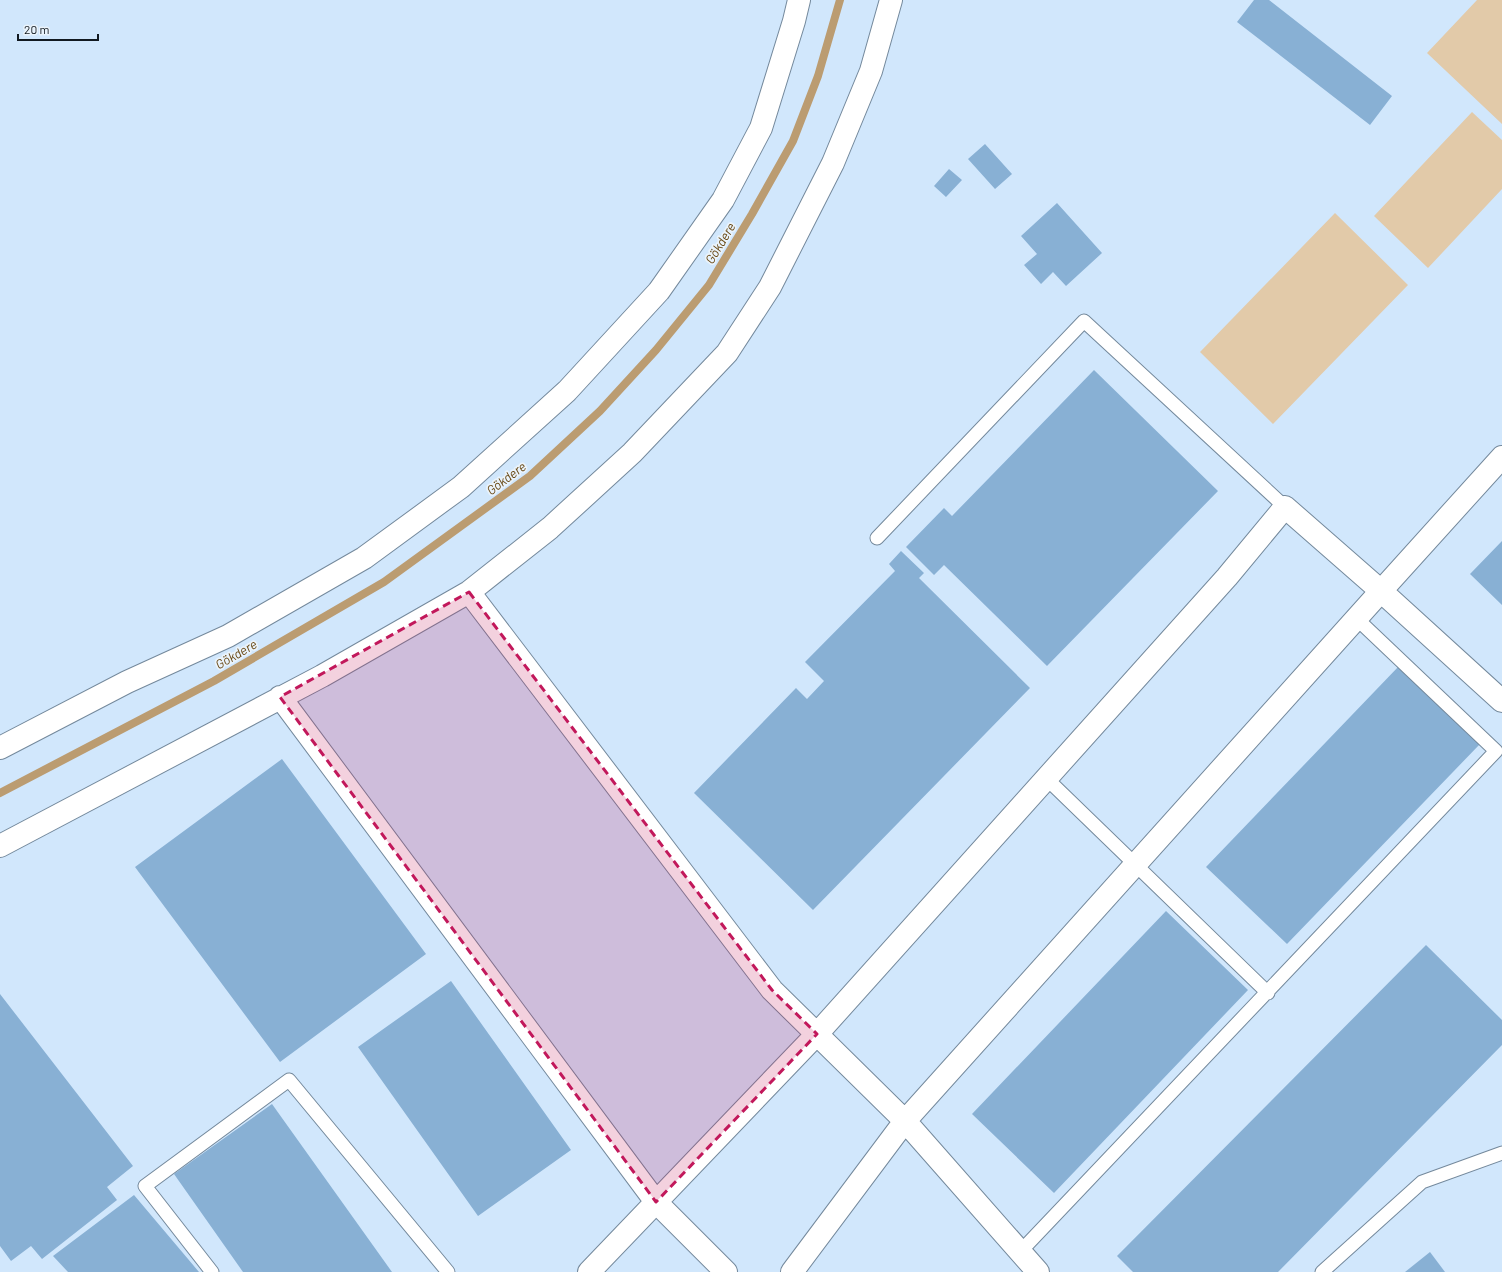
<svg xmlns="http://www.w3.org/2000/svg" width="1502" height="1272" font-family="Barlow,sans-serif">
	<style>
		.green { fill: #e2caa9 }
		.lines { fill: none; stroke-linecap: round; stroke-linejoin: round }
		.stream { stroke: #bb9c71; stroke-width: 8 }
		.building { fill: #88b0d4 }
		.service-casing { stroke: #74899c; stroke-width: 15 }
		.minor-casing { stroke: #74899c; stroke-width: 24 }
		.secondary-casing { stroke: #74899c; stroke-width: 24 }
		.service { stroke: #fff; stroke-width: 13 }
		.minor { stroke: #fff; stroke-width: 22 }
		.secondary { stroke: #fff; stroke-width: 22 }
		.marked { fill: #c2185b; fill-opacity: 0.2; stroke: #c2185b; stroke-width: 3; stroke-dasharray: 8 5; stroke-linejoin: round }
		.labels { text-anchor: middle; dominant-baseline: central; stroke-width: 3.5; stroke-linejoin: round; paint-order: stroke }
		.water-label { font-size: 13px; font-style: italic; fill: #694915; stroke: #eaf3fb }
	</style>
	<rect width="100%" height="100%" fill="#d1e7fc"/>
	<path class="green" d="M1477,0H1502V124L1427,53Z
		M1472,112L1502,140V189L1428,268L1374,216Z
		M1335,213L1408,285L1273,424L1200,352Z"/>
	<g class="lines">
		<path class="stream" d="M0,793L214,681L384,582L530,476L600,411L656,350L709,285L752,214L793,141L818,76L840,0"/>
	</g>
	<path class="building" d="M1254,0H1269L1392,96L1370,125L1237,22Z
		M985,144L1012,174L995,189L968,159Z
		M949,169L962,180L946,197L934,186Z
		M1057,203L1102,253L1066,286L1053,272L1041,284L1024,265L1037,254L1021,236Z
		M1094,370L1218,491L1047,666L944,565L934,575L906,547L944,508L952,516Z
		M1502,541V605L1470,574Z
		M901,551L924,573L919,578L1030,688L813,910L694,793L796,688L807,699L824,681L805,662L895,571L889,564Z
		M1399,666L1480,744L1287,944L1206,867Z
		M282,759L426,954L280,1062L135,867Z
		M1166,911L1248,990L1054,1193L972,1114Z
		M1426,945L1502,1020V1045L1278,1272H1133L1117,1256Z
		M451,981L571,1150L478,1216L358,1047Z
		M0,994L133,1166L107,1187L117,1200L42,1259L31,1246L11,1261L0,1246Z
		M272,1104L392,1272H243L174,1174Z
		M134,1195L199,1272H68L53,1256Z
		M1430,1252L1445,1272H1405Z"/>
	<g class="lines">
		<defs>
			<path id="service" d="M877,538L1084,321L1285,507
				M1046,778L1268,993
				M1020,1252L1496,751L1356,618
				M212,1272L145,1186L289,1080L448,1272
				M1322,1272L1422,1182L1502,1153"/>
			<path id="minor" d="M1502,457L1381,591L1502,701
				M469,592L772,990L905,1121L1038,1272
				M280,697L656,1202L726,1272
				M0,846L322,676L469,592L550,528L632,453L727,353L770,287L833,163L871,71L891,0
				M589,1272L817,1034L1227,577L1285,507L1381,591L905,1121L792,1272"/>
			<path id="secondary" d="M0,748L127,682L228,636L364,558L461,487L567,391L659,291L723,200L761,128L794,21L799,0"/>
		</defs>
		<use href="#service" class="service-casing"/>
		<use href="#minor" class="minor-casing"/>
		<use href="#secondary" class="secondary-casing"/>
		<use href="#service" class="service"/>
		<use href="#minor" class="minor"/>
		<use href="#secondary" class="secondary"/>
	</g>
	<path class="marked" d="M469,592L772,990L817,1034L656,1202L280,697Z"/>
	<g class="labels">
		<g class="water-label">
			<text transform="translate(720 243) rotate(-59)">Gökdere</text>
			<text transform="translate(506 478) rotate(-37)">Gökdere</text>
			<text transform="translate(236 654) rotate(-30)">Gökdere</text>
		</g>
	</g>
	<path d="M18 34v6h80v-6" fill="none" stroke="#111920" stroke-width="2"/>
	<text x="24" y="34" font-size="12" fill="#111920" stroke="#eaf3fb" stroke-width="3" paint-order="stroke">20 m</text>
</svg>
